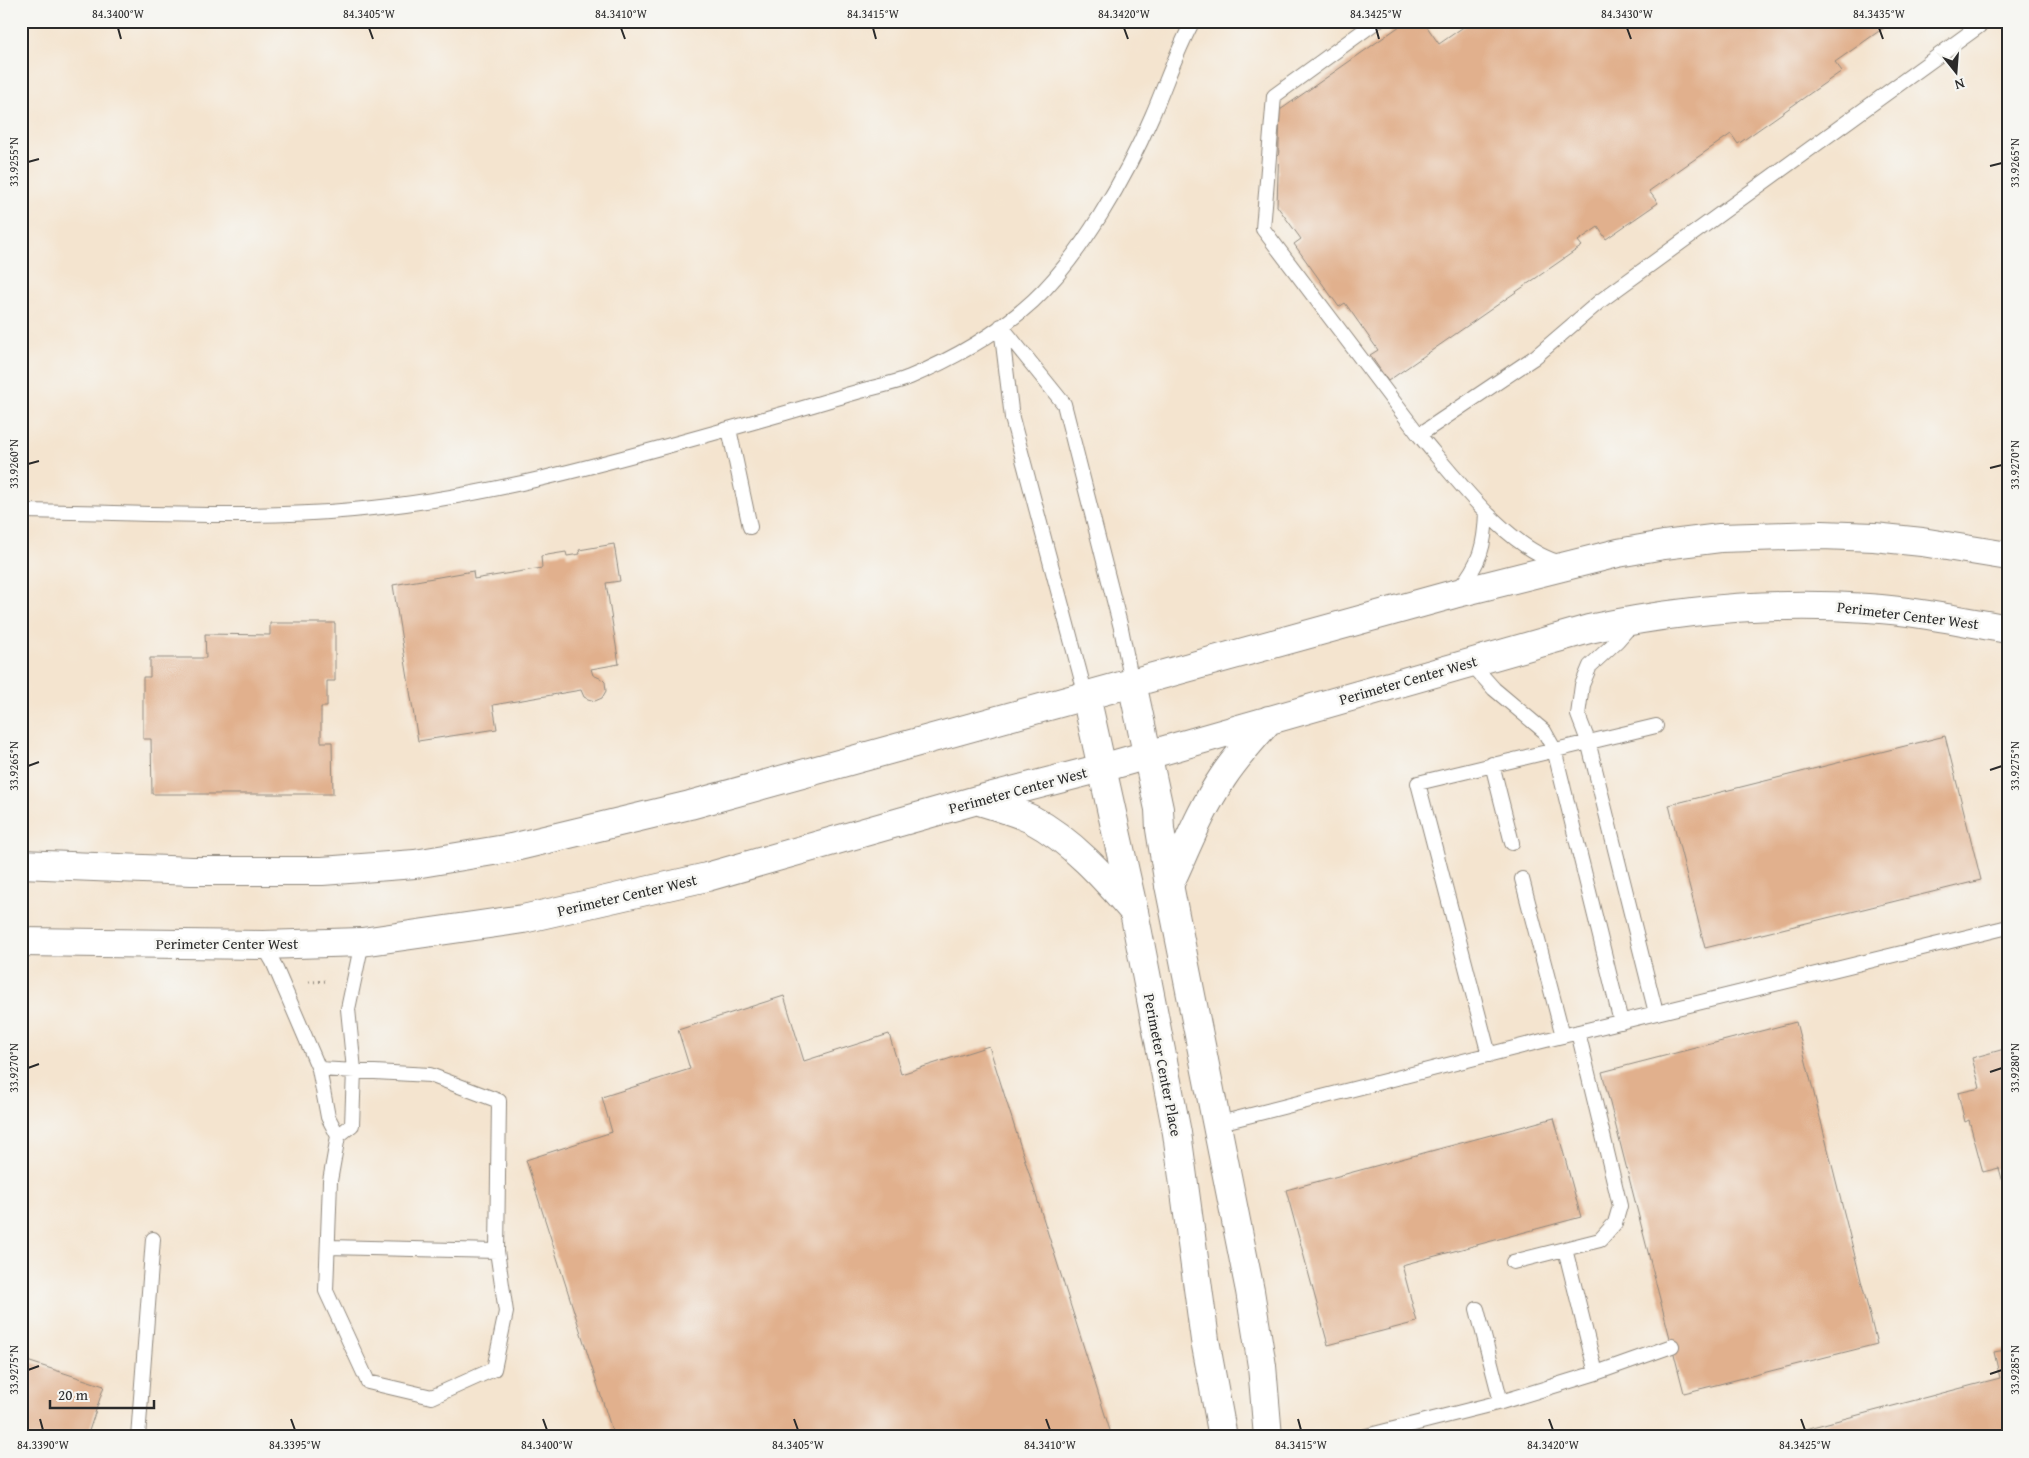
<svg xmlns="http://www.w3.org/2000/svg" width="2029" height="1458" font-family="'Gentium Book Plus',serif">
	<style>
		.building { fill: #e1b08d }
		.lines { fill: none; stroke-linecap: round; stroke-linejoin: round }
		.service-casing { stroke: #90887d; stroke-width: 16 }
		.tertiary-casing { stroke: #90887d; stroke-width: 30 }
		.secondary-casing { stroke: #90887d; stroke-width: 30 }
		.path { stroke: #90887d; stroke-width: 3; stroke-dasharray: 1 4; stroke-linecap: butt }
		.service { stroke: #fff; stroke-width: 14 }
		.tertiary { stroke: #fff; stroke-width: 28 }
		.secondary { stroke: #fff; stroke-width: 28 }
		.ticks { fill: none; stroke: #2b2b2b; stroke-width: 2 }
		.labels { text-anchor: middle; dominant-baseline: central; stroke-width: 5; stroke-linejoin: round; paint-order: stroke }
		.street-label { font-size: 15px; fill: #2b2b2b; stroke: #f6f6f2 }
		.neatline { fill: none; stroke: #2b2b2b; stroke-width: 2 }
		.ticks-label { font-size: 12px; text-anchor: middle; fill: #2b2b2b }
	</style>
	<rect width="100%" height="100%" fill="#f6f6f2"/>
	<filter id="ink" filterUnits="userSpaceOnUse"><feTurbulence type="fractalNoise" baseFrequency=".02" numOctaves="2"/><feDisplacementMap in="SourceGraphic" scale="10" xChannelSelector="R" yChannelSelector="G"/><feConvolveMatrix kernelMatrix="1 2 1 2 8 2 1 2 1" color-interpolation-filters="sRGB"/></filter>
	<filter id="wash" filterUnits="userSpaceOnUse"><feTurbulence type="fractalNoise" baseFrequency=".0096" numOctaves="4" result="noise"/><feDisplacementMap in="SourceGraphic" scale="20" xChannelSelector="R" yChannelSelector="G"/><feGaussianBlur stdDeviation="1.12" result="paint"/><feColorMatrix in="noise" values="0 0 0 0 0 0 0 0 0 0 0 0 0 0 0 0 0 1.4 0 .05"/><feComposite in="paint" operator="in"/></filter>
	<g filter="url(#wash)">
		<rect width="100%" height="100%" fill="#f4e4cf"/>
		<g id="blocks">
			<path class="building" d="M1407,21H1423L1439,44L1472,21L1892,22L1835,62L1842,71L1738,144L1731,134L1649,191L1658,203L1606,239L1598,227L1578,241L1582,246L1388,381L1370,355L1378,350L1345,303L1339,307L1294,244L1301,239L1277,206L1280,110Z
				M614,544L620,581L606,583L619,664L591,669L593,675L602,679L605,682L606,691L602,698L595,701L588,699L584,697L581,690L493,705L497,729L418,741L393,585L473,571L474,579L542,568L541,556L566,552L567,556L580,554L579,550Z
				M270,623H335V681H327V707H321V742H332L333,794H152L151,739H143V677H150V658H206L205,634L270,635Z
				M1945,736L1981,880L1705,948L1669,805Z
				M784,996L804,1061L889,1034L901,1074L989,1046L1112,1437H713L712,1432L698,1437H614L526,1160L612,1132L602,1097L690,1069L678,1030Z
				M1796,1022L1877,1344L1684,1393L1602,1072Z
				M2008,1048V1197H2007L1999,1168L1983,1172L1969,1120L1965,1122L1958,1093L1980,1088L1972,1058Z
				M1554,1118L1581,1217L1402,1265L1417,1322L1328,1345L1286,1190Z
				M2008,1345V1437H1774L2000,1378L1994,1352L2005,1350Z
				M21,1359L104,1386L87,1437H21Z"/>
		</g>
	</g>
	<g filter="url(#ink)">
		<use href="#blocks" fill-opacity="0" stroke="#90887d" stroke-width="1"/>
		<g class="lines">
			<defs>
				<path id="service" d="M1377,21L1274,96L1263,229L1419,435
					M1001,326L1064,404L1121,628L1132,683
					M1001,327L1012,418L1086,696
					M729,429L750,527
					M21,511C131,512 244,520 353,510C490,498 625,458 757,421C790,412 823,402 857,392C874,387 893,384 910,377C953,359 998,333 1033,301C1081,256 1126,177 1152,116C1166,84 1176,52 1193,21
					M1562,563C1508,550 1454,476 1419,435L1535,357L1599,302L1986,21
					M1459,589C1480,563 1485,546 1486,512
					M1632,624L1617,641L1590,666L1582,685L1578,715L1588,741L1656,1013
					M1470,662L1494,689L1544,731L1554,749L1621,1022
					M1492,764L1512,843
					M1522,879L1563,1036
					M263,945L273,962L319,1069L328,1117L338,1136L330,1181L326,1291L368,1382L432,1397L494,1369L506,1312L497,1251L499,1101L430,1075L319,1069
					M1489,1055L1418,783L1656,726
					M1216,1124L1542,1041L2008,927
					M338,1136L352,1125L354,1070L348,1009L362,942
					M328,1247L497,1251
					M1565,1249L1596,1373
					M1513,1262L1600,1240L1615,1223L1620,1206L1578,1032
					M1477,1309L1501,1402
					M138,1437L153,1239
					M1362,1437L1501,1402L1596,1373L1672,1346"/>
				<path id="tertiary" d="M1132,683L1159,809L1160,829L1169,885L1250,1291L1262,1366L1268,1437
					M1086,696L1134,912L1177,1133L1205,1340L1223,1437"/>
				<path id="secondary" d="M977,800C994,806 1014,811 1031,819C1071,840 1105,878 1134,912
					M21,864L192,871H322L415,864L511,848L690,805L1454,594L1618,553L1664,545L1720,538L1822,535L1874,537L1922,542L2008,556
					M1169,885C1186,849 1200,811 1223,777C1236,757 1253,739 1269,720
					M21,942L263,945L362,942L523,919L707,877L977,800L1102,768L1589,629C1683,609 1772,601 1868,608C1915,611 1962,621 2008,629"/>
			</defs>
			<use href="#service" class="service-casing"/>
			<use href="#tertiary" class="tertiary-casing"/>
			<use href="#secondary" class="secondary-casing"/>
			<path class="path" d="M309,982L328,981"/>
			<use href="#service" class="service"/>
			<use href="#tertiary" class="tertiary"/>
			<use href="#secondary" class="secondary"/>
		</g>
	</g>
	<path class="ticks" d="M118,28L121,39M369,28L373,39M621,28L625,39M873,28L876,39M1124,28L1128,39M1376,28L1379,39M1627,28L1631,39M1879,28L1883,39M28,162L39,159M1990,166L2002,163M28,464L39,461M1990,468L2002,465M28,766L39,762M1990,770L2002,766M28,1068L39,1064M1990,1072L2002,1068M28,1370L39,1366M1990,1374L2002,1370M40,1419L43,1430M291,1419L295,1430M543,1419L547,1430M794,1419L798,1430M1046,1419L1050,1430M1298,1419L1301,1430M1549,1419L1553,1430M1801,1419L1805,1430"/>
	<g class="labels">
		<g class="street-label">
			<text transform="translate(1908 615) rotate(7)">Perimeter Center West</text>
			<text transform="translate(1408 680) rotate(-16)">Perimeter Center West</text>
			<text transform="translate(1018 790) rotate(-15)">Perimeter Center West</text>
			<text transform="translate(627 895) rotate(-13)">Perimeter Center West</text>
			<text x="227" y="943">Perimeter Center West</text>
			<text transform="translate(1163 1065) rotate(79)">Perimeter Center Place</text>
		</g>
	</g>
	<rect width="2029" height="1458" fill="none" stroke="#f6f6f2" stroke-width="55"/>
	<g transform="translate(1956 72) rotate(163)" stroke="#f6f6f2" stroke-width="4" paint-order="stroke">
	<path d="M0-4L9 19L0 12L-9 19Z" fill="#2b2b2b"/>
	<text y="-8" font-size="14" font-weight="bold" text-anchor="middle" fill="#2b2b2b">N</text>
	</g>
	<path d="M50 1400v8h104v-8" fill="none" stroke="#2b2b2b" stroke-width="2.5"/>
	<text x="58" y="1400" font-size="15" fill="#2b2b2b" stroke="#f6f6f2" stroke-width="4" paint-order="stroke">20 m</text>
	<rect x="28" y="28" width="1974" height="1402" class="neatline"/>
	<g class="ticks-label">
		<text x="118" y="18">84.3400°W</text>
		<text x="369" y="18">84.3405°W</text>
		<text x="621" y="18">84.3410°W</text>
		<text x="873" y="18">84.3415°W</text>
		<text x="1124" y="18">84.3420°W</text>
		<text x="1376" y="18">84.3425°W</text>
		<text x="1627" y="18">84.3430°W</text>
		<text x="1879" y="18">84.3435°W</text>
		<text transform="translate(14 162) rotate(-90)" y="4">33.9255°N</text>
		<text transform="translate(2015 163) rotate(-90)" y="4">33.9265°N</text>
		<text transform="translate(14 464) rotate(-90)" y="4">33.9260°N</text>
		<text transform="translate(2015 465) rotate(-90)" y="4">33.9270°N</text>
		<text transform="translate(14 766) rotate(-90)" y="4">33.9265°N</text>
		<text transform="translate(2015 766) rotate(-90)" y="4">33.9275°N</text>
		<text transform="translate(14 1068) rotate(-90)" y="4">33.9270°N</text>
		<text transform="translate(2015 1068) rotate(-90)" y="4">33.9280°N</text>
		<text transform="translate(14 1370) rotate(-90)" y="4">33.9275°N</text>
		<text transform="translate(2015 1370) rotate(-90)" y="4">33.9285°N</text>
		<text x="43" y="1449">84.3390°W</text>
		<text x="295" y="1449">84.3395°W</text>
		<text x="547" y="1449">84.3400°W</text>
		<text x="798" y="1449">84.3405°W</text>
		<text x="1050" y="1449">84.3410°W</text>
		<text x="1301" y="1449">84.3415°W</text>
		<text x="1553" y="1449">84.3420°W</text>
		<text x="1805" y="1449">84.3425°W</text>
	</g>
</svg>
